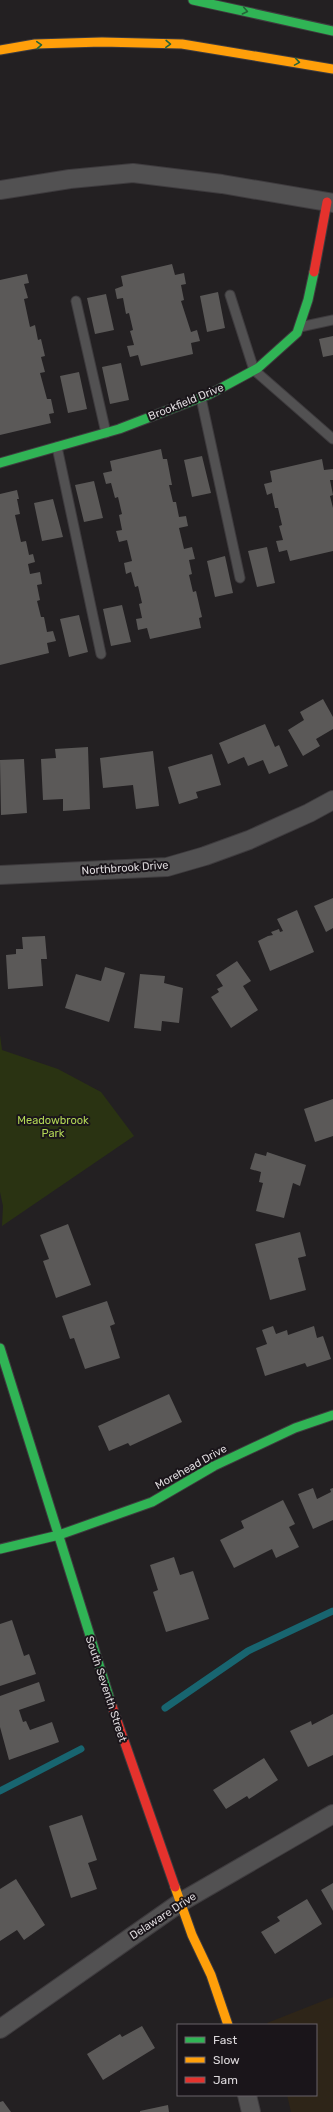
<svg xmlns="http://www.w3.org/2000/svg" width="333" height="2112" font-family="Rubik,sans-serif">
	<style>
		.education { fill: #2e2518 }
		.green { fill: #2a3312 }
		.lines { fill: none; stroke-linecap: round; stroke-linejoin: round }
		.stream { stroke: #186570; stroke-width: 7 }
		.building { fill: #5b5958 }
		.lane-casing { stroke: #3e3b3e; stroke-width: 11 }
		.street-casing { stroke: #3e3b3e; stroke-width: 20 }
		.fast-casing { stroke: #3e3b3e; stroke-width: 11 }
		.slow-casing { stroke: #3e3b3e; stroke-width: 11 }
		.jam-casing { stroke: #3e3b3e; stroke-width: 11 }
		.lane { stroke: #525152; stroke-width: 9 }
		.street { stroke: #525152; stroke-width: 18 }
		.fast { stroke: #30b455; stroke-width: 9 }
		.slow { stroke: #ff9f0a; stroke-width: 9 }
		.jam { stroke: #e5322d; stroke-width: 9 }
		.oneway { stroke: #256438 }
		.labels { text-anchor: middle; dominant-baseline: central; stroke-width: 4; stroke-linejoin: round; paint-order: stroke }
		.street-label { font-size: 11px; fill: #ddd9dc; stroke: #1a151a }
		.park-label { font-size: 11px; fill: #b2d656; stroke: #1a151a }
	</style>
	<rect width="100%" height="100%" fill="#232022"/>
	<path class="education" d="M333,1997V2112H291L287,2095H316V2025H268L267,2023Z"/>
	<path class="green" d="M0,1035L2,1050L58,1069L101,1092L134,1136L2,1226L3,1206L0,1192Z"/>
	<g class="lines">
		<path class="stream" d="M165,1708L248,1651L333,1611
			M0,1791L81,1749"/>
	</g>
	<path class="building" d="M172,264L175,275L184,273L186,284L181,285L184,300L181,301L191,332L197,330L200,341L191,343L193,354L141,366L138,355L130,357L127,346L134,345L130,331L133,330L129,313L126,314L123,298L117,299L115,289L123,286L121,276Z
		M27,274L29,283L24,284L28,298L24,299L30,327L35,325L38,340L41,339L45,356L41,357L45,372L40,373L47,399H51L54,413L49,414L51,423L0,435V280Z
		M218,292L225,328L207,332L200,296Z
		M106,294L114,330L95,334L87,298Z
		M333,336V355L323,357L319,339Z
		M121,363L129,400L110,404L102,367Z
		M79,372L87,409L68,413L60,376Z
		M161,449L163,459H167L172,485H169L173,502H176L179,517L186,516L188,526L179,528L184,549L192,547L195,559L189,560L192,574L189,575L193,592L196,591L202,617L199,618L201,628L150,639L147,628L138,630L136,619L142,618L139,604L142,603L138,586L135,587L131,572L126,574L124,563L132,561L127,540L119,542L116,531L122,530L119,515L122,514L118,497L115,498L111,483L106,484L103,473L112,471L110,461Z
		M202,456L211,493L192,497L184,460Z
		M322,459L324,470L333,469V480H330L333,495L330,496L333,508V551L290,561L287,550L279,552L276,541L283,540L279,526L282,525L278,508H275L272,493L267,495L264,484L272,482L270,471Z
		M94,481L103,518L84,522L75,485Z
		M17,490L19,499H17L20,514L15,515L21,542L26,541L29,555L33,554L35,562L28,564L30,574L40,572L42,584L37,585L40,600L37,601L41,617H44L47,632L53,631L56,641L47,643L49,653L0,665V494Z
		M53,499L63,537L42,541L34,503Z
		M267,547L275,583L257,587L248,551Z
		M225,556L233,593L215,597L207,561Z
		M122,605L131,642L111,646L103,609Z
		M79,615L88,652L69,657L60,619Z
		M323,699L333,717V729L316,739L320,746L303,756L288,730L304,720L300,712Z
		M265,724L275,747L279,745L288,766L269,774L263,760L248,766L244,757L228,764L219,743Z
		M88,747L90,809L63,811V799L43,800L41,759L56,758L55,749Z
		M153,751L159,806L136,809L133,785L103,788L100,758Z
		M212,754L221,785L196,792L198,798L179,804L168,767Z
		M24,759L27,813L1,815L0,760Z
		M333,898V928L326,932L314,906Z
		M297,910L314,952L270,971L258,941L268,936L273,935L271,932L279,929L280,932L283,931L277,919Z
		M45,936L47,959H41L43,986L8,989L6,955L16,954V949H23L22,937Z
		M237,961L251,981L243,986L258,1010L231,1028L211,997L219,992L217,989L223,986L216,975Z
		M105,967L125,973L109,1022L65,1008L76,974L101,981Z
		M140,974L165,976L164,983L183,988L179,1023L162,1021L161,1031L134,1028Z
		M333,1099V1136L315,1142L304,1109Z
		M267,1152L306,1165L300,1186L293,1183L284,1218L256,1211L263,1183L259,1182L261,1172L250,1169L255,1153L266,1156Z
		M68,1224L91,1285L56,1298L43,1261L49,1259L40,1235Z
		M300,1232L306,1256L298,1258L306,1290L270,1300L255,1244Z
		M107,1301L115,1324L110,1326L120,1358L85,1369L74,1338L70,1339L62,1316Z
		M273,1326L276,1334L287,1330L288,1335L314,1326L317,1338L323,1336L331,1359L307,1367L305,1363L265,1376L256,1348L267,1344L262,1330Z
		M169,1394L182,1422L130,1446L128,1443L109,1451L98,1426Z
		M313,1488L317,1499L331,1492L330,1489L333,1488V1520L313,1529L298,1494Z
		M283,1500L295,1524L289,1527L299,1547L276,1558L272,1549L234,1568L220,1540L244,1528L241,1521Z
		M174,1557L180,1575L193,1571L209,1619L166,1632L153,1592L158,1590L150,1565Z
		M12,1620L24,1656L29,1654L36,1674L0,1686V1624Z
		M39,1682L45,1701L19,1710L23,1722L26,1721L30,1730L52,1722L59,1742L9,1760L0,1727V1696Z
		M333,1714V1755L308,1767L290,1731L311,1721L312,1725Z
		M264,1758L278,1780L249,1799L247,1796L226,1809L213,1790Z
		M82,1815L97,1860L88,1863L97,1889L71,1898L49,1826Z
		M16,1879L45,1925L24,1940L17,1930L0,1941V1889Z
		M333,1883V1911L321,1890Z
		M307,1899L322,1924L275,1954L261,1932L280,1921L277,1917Z
		M142,2026L155,2048L103,2080L87,2054L120,2034L122,2037Z
		M3,2101L11,2112H0V2102Z
		M168,2105L169,2112H140V2111Z"/>
	<g class="lines">
		<defs>
			<path id="lane" d="M230,295L254,370L333,439
				M76,301L106,433
				M300,327L333,320
				M201,398L240,578
				M57,447L101,654"/>
			<path id="street" d="M0,190L70,179L133,173L222,184L333,203
				M0,875L167,867L205,856L249,840L309,813L333,800
				M0,2029L181,1902L333,1814
				M247,2095L251,2112"/>
			<path id="fast" d="M193,0L333,31
				M0,463L119,429L210,394L258,368L297,333L308,300L314,272
				M0,1348L112,1706
				M0,1549L59,1535L152,1502L214,1466L295,1428L333,1415"/>
			<path id="slow" d="M0,50L35,44L102,42L182,44L333,69
				M175,1887L192,1935L211,1975L228,2025"/>
			<path id="jam" d="M314,272L327,202
				M112,1706L175,1887"/>
		</defs>
		<use href="#lane" class="lane-casing"/>
		<use href="#street" class="street-casing"/>
		<use href="#fast" class="fast-casing"/>
		<use href="#slow" class="slow-casing"/>
		<use href="#jam" class="jam-casing"/>
		<use href="#lane" class="lane"/>
		<use href="#street" class="street"/>
		<use href="#fast" class="fast"/>
		<use href="#slow" class="slow"/>
		<use href="#jam" class="jam"/>
	</g>
	<defs><path id="oneway-chevron" d="M-2-3.5L2.5 0L-2 3.5" fill="none" stroke-width="1.6" stroke-linecap="round" stroke-linejoin="round"/></defs>
	<g class="oneway">
		<use href="#oneway-chevron" transform="translate(245 11) rotate(12)"/>
		<use href="#oneway-chevron" transform="translate(168 44) rotate(2)"/>
		<use href="#oneway-chevron" transform="translate(39 45) rotate(-4)"/>
		<use href="#oneway-chevron" transform="translate(297 62) rotate(9)"/>
	</g>
	<g class="labels">
		<g class="street-label">
			<text transform="translate(186 402) rotate(-22)">Brookfield Drive</text>
			<text transform="translate(125 868) rotate(-4)">Northbrook Drive</text>
			<text transform="translate(191 1467) rotate(-29)">Morehead Drive</text>
			<text transform="translate(106 1689) rotate(72)">South Seventh Street</text>
			<text transform="translate(163 1916) rotate(-33)">Delaware Drive</text>
		</g>
		<g class="park-label">
			<text x="53" y="1120">Meadowbrook<tspan x="53" dy="13">Park</tspan></text>
		</g>
	</g>
	<rect x="177" y="2024" width="140" height="72" fill="#1a151a" stroke="#686368"/>
	<rect x="185" y="2037" width="20" height="6" fill="#30b455" stroke="#686368"/>
	<text x="213" y="2044" font-size="12" fill="#ddd9dc">Fast</text>
	<rect x="185" y="2057" width="20" height="6" fill="#ff9f0a" stroke="#686368"/>
	<text x="213" y="2064" font-size="12" fill="#ddd9dc">Slow</text>
	<rect x="185" y="2077" width="20" height="6" fill="#e5322d" stroke="#686368"/>
	<text x="213" y="2084" font-size="12" fill="#ddd9dc">Jam</text>
</svg>
